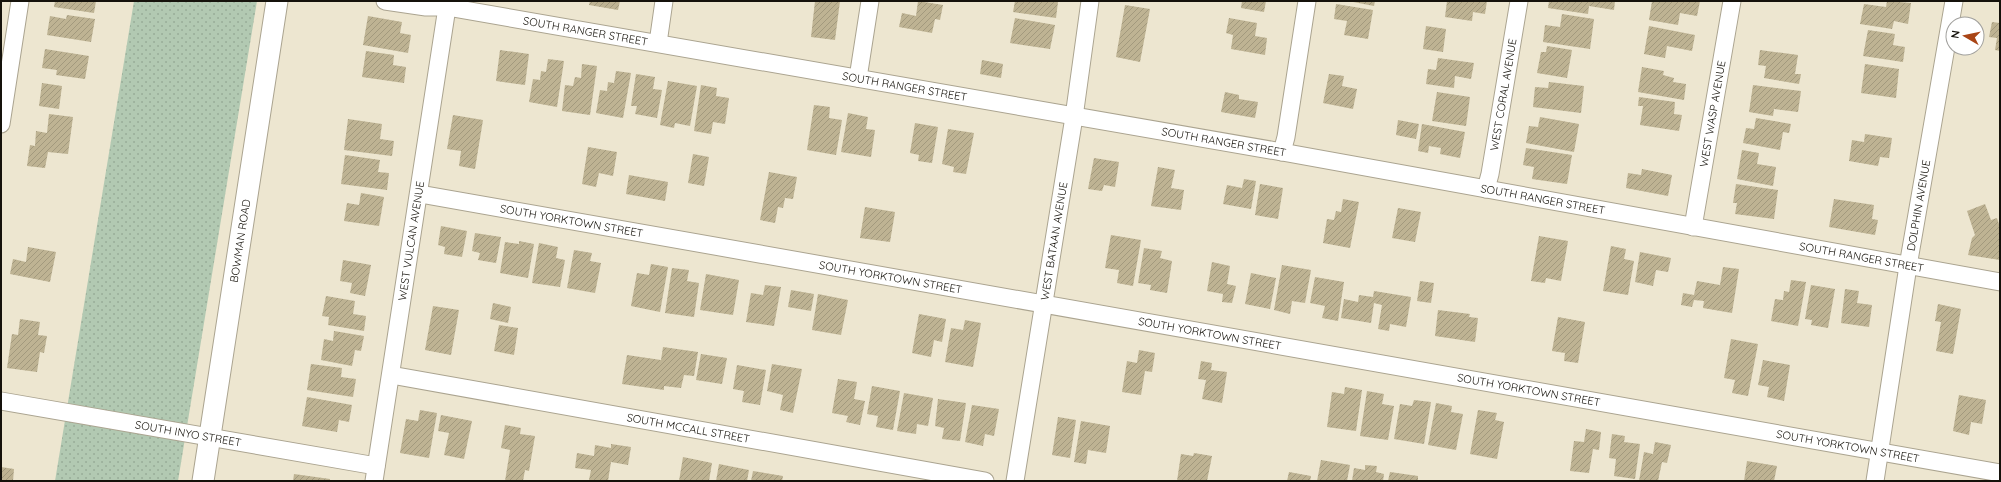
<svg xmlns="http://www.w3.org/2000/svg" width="2001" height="482" font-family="Quicksand,sans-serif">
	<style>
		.grass { fill: url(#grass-dots) }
		.building { fill: url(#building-hatch) }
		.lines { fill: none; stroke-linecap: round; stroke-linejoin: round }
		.minor-casing { stroke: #aba490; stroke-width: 19 }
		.major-casing { stroke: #aba490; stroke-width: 23 }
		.minor { stroke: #fff; stroke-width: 17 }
		.major { stroke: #fff; stroke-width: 21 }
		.labels { text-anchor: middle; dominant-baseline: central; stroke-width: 4; stroke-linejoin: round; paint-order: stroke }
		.street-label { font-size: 11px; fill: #15120b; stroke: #fff }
	</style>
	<defs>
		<pattern id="grass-dots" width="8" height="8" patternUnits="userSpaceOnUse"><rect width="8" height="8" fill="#b2c9b2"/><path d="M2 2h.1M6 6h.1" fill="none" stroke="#98ac98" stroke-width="1.8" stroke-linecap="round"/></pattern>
		<pattern id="building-hatch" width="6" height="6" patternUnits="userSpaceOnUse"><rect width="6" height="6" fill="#beb393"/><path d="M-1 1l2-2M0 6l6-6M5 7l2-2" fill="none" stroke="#a2997d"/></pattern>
	</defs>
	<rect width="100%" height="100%" fill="#ede6d0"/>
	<path class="grass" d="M134,1H257L178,481H55Z"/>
	<path class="building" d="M55,1H96L94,13L54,7Z
		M590,1H620L618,10L589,5Z
		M815,1H840L835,40L811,37Z
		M918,1L943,5L940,20L935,19L932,33L899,27L902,13L916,16Z
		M1015,1L1058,2L1056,18L1013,12Z
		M1242,1H1266L1264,12L1241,8Z
		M1348,1H1375L1374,6Z
		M1447,1H1487L1485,14L1473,12L1472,21L1445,17Z
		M1549,1H1615L1614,10L1589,6L1588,14L1548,8Z
		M1652,1H1700L1697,16L1680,13L1678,25L1649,20Z
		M1887,1L1911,3L1908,24L1894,21L1892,29L1860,24L1864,4L1886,7Z
		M1336,4L1373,10L1368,39L1344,35L1347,21L1334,19Z
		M1125,5L1150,9L1140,62L1116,57Z
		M1562,14L1594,19L1590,49L1543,42L1545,25L1560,27Z
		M67,15L95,19L91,42L47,35L50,16L66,19Z
		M368,16L402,22L400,33L411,35L408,53L363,45Z
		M1015,18L1055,25L1050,49L1010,43Z
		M1229,18L1257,23L1255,36L1267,38L1265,55L1231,49L1233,35L1226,33Z
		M1992,22L2000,23V51L1995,50L1997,38L1989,37Z
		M1426,26L1446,29L1443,52L1423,49Z
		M1649,26L1695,35L1692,51L1667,46L1665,58L1644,54Z
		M1868,30L1895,34L1893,45L1905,47L1903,62L1863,56Z
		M1547,46L1572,50L1567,78L1537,73L1541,52H1546Z
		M45,49L89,56L85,79L56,75L57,70L42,68Z
		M500,50L529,54L525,85L496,81Z
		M1760,50L1798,55L1795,74H1801L1799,84L1764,78L1766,66L1758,65Z
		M366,51L394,55L393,65L406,67L404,83L362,77Z
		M1438,58L1474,63L1471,79L1455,76L1454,88L1426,84L1428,69L1436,70Z
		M548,59L564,61L557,107L529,102L533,79L540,80L541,71L546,72Z
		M982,60L1003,64L1001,78L980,74Z
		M582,64L597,66L590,115L562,111L565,85L573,86L575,77L581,78Z
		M1865,64L1899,69L1896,98L1861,93Z
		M1642,67L1664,71L1663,75L1674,78L1673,82L1686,84L1684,100L1638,92Z
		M616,71L631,73L623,118L596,113L600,90L607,91L608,82L614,83Z
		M636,74L655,77L653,89L662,90L657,118L635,114L637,106H631Z
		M1329,74L1344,76L1342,86L1357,89L1353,109L1323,103Z
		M668,81L697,86L690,126L675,123L674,128L660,125Z
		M1549,82L1584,86L1581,113L1533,107L1535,87L1548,88Z
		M42,83L62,86L59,109L39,106Z
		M701,85L717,88L716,96L729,98L725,124L713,122L711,134L694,131Z
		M1753,85L1801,91L1798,112L1774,109L1773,116L1749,112Z
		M1225,92L1239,95V99L1258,102L1255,118L1221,112Z
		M1437,92L1470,97L1466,126L1432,121Z
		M1639,97L1675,102L1674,114L1682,115L1679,131L1640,125L1643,106H1638Z
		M814,105L830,107L829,118L842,120L836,155L807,150Z
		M848,113L868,117L866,129L875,130L871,157L841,152Z
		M49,114L73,117L68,154L48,152L45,168L27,166L30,145L35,146L36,131L47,133Z
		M453,115L483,120L475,169L459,166L461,151L447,149Z
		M1540,117L1579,124L1574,152L1526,143L1529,126L1538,127Z
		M1756,118L1791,124L1789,133L1783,132L1780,150L1743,143L1746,128L1754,129Z
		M348,119L382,124L380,139L394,141L392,156L344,150Z
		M1398,120L1419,124L1416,139L1396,135Z
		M915,123L938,127L932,163L918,161L919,155L910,153Z
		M1422,124L1465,132L1460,158L1440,154L1441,148L1429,146L1428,153L1418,151Z
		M948,129L974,133L966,174L953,172L954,167L942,164Z
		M1865,134L1892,138L1889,158L1880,157L1878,166L1849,161L1852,140L1864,142Z
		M588,147L617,152L613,176L599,173L596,187L582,184Z
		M1526,148L1572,155L1567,184L1532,179L1534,167L1523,165Z
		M1742,150L1759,153L1757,164L1776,167L1773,186L1737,179Z
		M693,154L709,157L704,186L688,183Z
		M345,155L380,160L378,172L389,173L387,190L341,184Z
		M1094,158L1119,162L1115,187L1104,185L1102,191L1088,189Z
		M1158,167L1175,170L1171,188L1184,190L1181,210L1151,206Z
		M1642,169L1672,175L1668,196L1626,188L1628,173L1641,175Z
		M769,172L797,177L793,199L785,198L783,208L778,207L775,223L760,220Z
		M629,175L668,182L665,201L626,194Z
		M1244,179L1256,181L1251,209L1223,204L1227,185L1242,188Z
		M1260,184L1283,188L1278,219L1255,215Z
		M1736,184L1778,190L1774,219L1735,214L1737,203H1733Z
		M361,193L384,197L379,226L344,221L347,203L359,205Z
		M1343,199L1359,202L1350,248L1323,243L1327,219L1334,220L1336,211L1341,212Z
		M1834,199L1874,205L1872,219L1878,220L1875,235L1829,227Z
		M1985,204L1991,220L1997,218L2000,227V260L1968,255L1972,238L1975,235L1967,211Z
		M865,207L895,212L890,242L860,238Z
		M1398,208L1421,212L1415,242L1392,238Z
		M441,226L467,231L462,257L444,254L445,247L438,245Z
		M475,233L501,237L496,263L478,260L480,253L472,251Z
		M1111,235L1141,240L1133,286L1117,283L1119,270L1105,268Z
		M1539,236L1568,241L1561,281L1546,278L1545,283L1531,281Z
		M519,241L534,244L528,278L500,273L505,242L519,244Z
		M539,243L558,247L556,258L565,260L560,287L532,283Z
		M1611,246L1626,249L1624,259L1634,261L1628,295L1603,291Z
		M28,247L56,252L50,282L10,274L13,259L26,262Z
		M1144,248L1162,251L1160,258L1172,261L1167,293L1150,290L1151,285L1138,283Z
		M574,250L592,253L590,261L601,263L595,293L567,288Z
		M1640,252L1671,258L1668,272L1656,270L1653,286L1635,282Z
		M343,260L371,265L365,296L350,293L352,283L340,281Z
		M1212,262L1230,266L1227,284L1236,286L1232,303L1222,302L1223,294L1207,291Z
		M651,264L668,267L660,312L631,306L637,273L649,275Z
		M1282,265L1311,270L1305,303L1292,301L1290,314L1274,310Z
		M1723,267L1739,269L1732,313L1703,308L1704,301L1694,300L1692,307L1681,305L1683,293L1694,295L1697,281L1720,285Z
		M672,268L689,270L687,281L699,283L694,317L665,313Z
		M1251,273L1276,278L1270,309L1245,304Z
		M706,274L739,280L733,315L700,310Z
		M1315,277L1344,282L1338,321L1322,318L1325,306L1310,303Z
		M1791,280L1806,282L1798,326L1771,321L1775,299L1783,300L1784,291L1789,292Z
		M1420,281L1434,283L1431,303L1417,301Z
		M765,285L781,287L774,326L746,322L751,293L763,295Z
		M1811,285L1835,289L1828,328L1811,325L1812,320L1805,319Z
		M1845,289L1859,291L1857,303L1872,305L1869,327L1841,323Z
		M791,290L814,294L811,311L788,307Z
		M1374,291L1411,297L1406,327L1390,324L1389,331L1378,329L1382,305L1374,303L1371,323L1341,318L1344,299L1358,302L1359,295L1373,297Z
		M818,294L848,300L841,335L812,330Z
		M326,296L355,301L353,314L366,316L364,331L328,325L329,317L322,316Z
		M493,303L511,307L508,323L490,319Z
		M1938,304L1961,309L1953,354L1936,351L1941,322L1935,321Z
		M433,306L459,310L451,355L425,350Z
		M1438,310L1470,314L1469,317L1478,318L1475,342L1435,336Z
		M919,314L946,319L942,342L934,340L931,357L912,353Z
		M1558,317L1585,322L1578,363L1564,361L1565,353L1552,351Z
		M20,319L40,322L38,335L47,336L44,353L40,352L37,372L7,368L12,334L18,335Z
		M965,320L981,323L973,367L945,362L951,328L963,330Z
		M499,325L518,328L514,355L494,351Z
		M334,331L364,336L361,351L355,350L352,366L321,360L324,339L333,341Z
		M1731,339L1758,344L1748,396L1732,393L1735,380L1724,378Z
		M663,347L698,352L694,376L684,375L681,388L664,386V390L622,384L627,355L661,360Z
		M1139,350L1155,353L1152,372L1145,371L1141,395L1122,392L1127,361L1137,363Z
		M701,354L727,358L722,384L696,380Z
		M1763,360L1790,365L1784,401L1767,397L1769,387L1758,385Z
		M1201,361L1212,363L1211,370L1227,372L1222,403L1202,399L1206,380L1198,379Z
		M311,364L342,368L341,377L356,379L353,397L307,390Z
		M772,364L802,369L793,413L780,410L783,395L767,391Z
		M737,365L766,370L760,405L742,402L744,391L733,389Z
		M838,379L857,382L854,399L865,401L860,425L846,422L848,416L832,413Z
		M872,386L900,391L893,430L876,427L878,416L867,414Z
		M1345,387L1362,390L1356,431L1327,427L1332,392L1344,394Z
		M1367,391L1384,394L1382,404L1394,406L1388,440L1360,436Z
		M904,393L933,398L928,426L917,424L916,434L897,431Z
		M1959,395L1986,400L1982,424L1971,422L1969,435L1953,431Z
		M307,397L352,405L349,422L339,420L337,432L302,426Z
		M938,399L966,403L960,441L942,439L944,428L935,426Z
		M1414,400L1431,402L1424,444L1394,439L1400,404L1412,406Z
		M1436,403L1452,406L1451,412L1463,414L1456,450L1428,445Z
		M972,405L999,409L994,436L985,434L983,446L965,442Z
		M420,410L437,413L429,458L400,453L406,419L418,421Z
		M1478,410L1497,413L1495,420L1504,422L1497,459L1470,454Z
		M441,415L472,421L464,459L444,455L449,433L438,431Z
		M1058,417L1076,420L1070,458L1052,455Z
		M1081,421L1110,426L1106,453L1088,450L1086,464L1074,462Z
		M505,425L521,428L520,434L535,436L529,471L525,470L523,481H505L510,450L501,448Z
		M1586,429L1601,432L1599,450L1593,449L1589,473L1570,471L1574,441L1584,442Z
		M1612,434L1625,436L1624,442L1640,444L1635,479L1614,476L1616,459L1609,458Z
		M1655,442L1671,445L1667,463L1662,462L1658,481H1639L1644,452L1653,454Z
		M611,444L631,447L628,465L611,462L608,481L589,480L591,470L575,468L577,453L594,456L595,445L611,448Z
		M1194,453L1212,456L1207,481H1177L1181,454L1193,456Z
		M683,457L712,463L709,481H679Z
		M1321,460L1350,465L1347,481H1317Z
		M1747,461L1777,466L1774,481H1744Z
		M719,464L749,470L747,481H716Z
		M1365,465L1377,466L1376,472L1384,474L1383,481H1352L1354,468L1365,470Z
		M1,467L14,469L13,481H1Z
		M753,471L783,476L782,481H751Z
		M1289,472L1311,476L1310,481H1287Z
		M1390,472L1418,476V481H1388Z
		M294,474L330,479V481H293Z"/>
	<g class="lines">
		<defs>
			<g id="minor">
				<path id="s1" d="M385,1L426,7H447L1282,152L2000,282"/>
				<path d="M658,43L664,1"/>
				<path d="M858,78L870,1"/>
				<path d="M1,124L20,1"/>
				<path d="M1282,152L1286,137L1307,1"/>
				<path id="s2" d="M1486,189L1490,174L1519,1"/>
				<path id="s3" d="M420,194L2000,473"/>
				<path id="s4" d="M1693,227L1732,1"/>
				<path id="s5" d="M391,375L985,481"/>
				<path id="s6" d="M1,401L376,466"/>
				<path id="s7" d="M374,481L448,1"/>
				<path id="s8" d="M1015,481L1074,117L1090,1"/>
				<path id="s9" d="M1875,481L1908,266L1954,1"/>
			</g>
			<g id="major">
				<path id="s10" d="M203,481L277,1"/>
			</g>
		</defs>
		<use href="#minor" class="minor-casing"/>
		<use href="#major" class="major-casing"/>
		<use href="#minor" class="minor"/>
		<use href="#major" class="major"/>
	</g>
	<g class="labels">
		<g class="street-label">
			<text stroke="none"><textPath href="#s1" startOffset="203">SOUTH RANGER STREET</textPath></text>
			<text stroke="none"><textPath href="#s1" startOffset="527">SOUTH RANGER STREET</textPath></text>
			<text stroke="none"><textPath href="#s2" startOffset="96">WEST CORAL AVENUE</textPath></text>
			<text stroke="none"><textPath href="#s4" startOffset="115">WEST WASP AVENUE</textPath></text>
			<text stroke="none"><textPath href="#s1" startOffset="851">SOUTH RANGER STREET</textPath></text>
			<text stroke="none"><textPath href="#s1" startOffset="1175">SOUTH RANGER STREET</textPath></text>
			<text stroke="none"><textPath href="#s9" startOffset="279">DOLPHIN AVENUE</textPath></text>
			<text stroke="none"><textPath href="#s3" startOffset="154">SOUTH YORKTOWN STREET</textPath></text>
			<text stroke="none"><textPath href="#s10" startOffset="243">BOWMAN ROAD</textPath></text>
			<text stroke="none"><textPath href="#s7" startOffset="243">WEST VULCAN AVENUE</textPath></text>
			<text stroke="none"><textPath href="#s8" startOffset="243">WEST BATAAN AVENUE</textPath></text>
			<text stroke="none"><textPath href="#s1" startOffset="1499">SOUTH RANGER STREET</textPath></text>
			<text stroke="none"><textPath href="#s3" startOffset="478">SOUTH YORKTOWN STREET</textPath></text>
			<text stroke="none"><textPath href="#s3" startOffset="802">SOUTH YORKTOWN STREET</textPath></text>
			<text stroke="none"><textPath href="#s3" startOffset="1126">SOUTH YORKTOWN STREET</textPath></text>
			<text stroke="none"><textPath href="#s5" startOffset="302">SOUTH MCCALL STREET</textPath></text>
			<text stroke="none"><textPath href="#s6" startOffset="190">SOUTH INYO STREET</textPath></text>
			<text stroke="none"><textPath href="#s3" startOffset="1450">SOUTH YORKTOWN STREET</textPath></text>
		</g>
	</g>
	<rect width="2001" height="482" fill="none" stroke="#15120b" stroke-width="4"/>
	<g transform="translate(1965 36) rotate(279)"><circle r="19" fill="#ffffff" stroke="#a1a09d"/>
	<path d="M0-3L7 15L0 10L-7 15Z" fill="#a94516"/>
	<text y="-6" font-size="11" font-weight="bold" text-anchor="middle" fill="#15120b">N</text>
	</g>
</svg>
